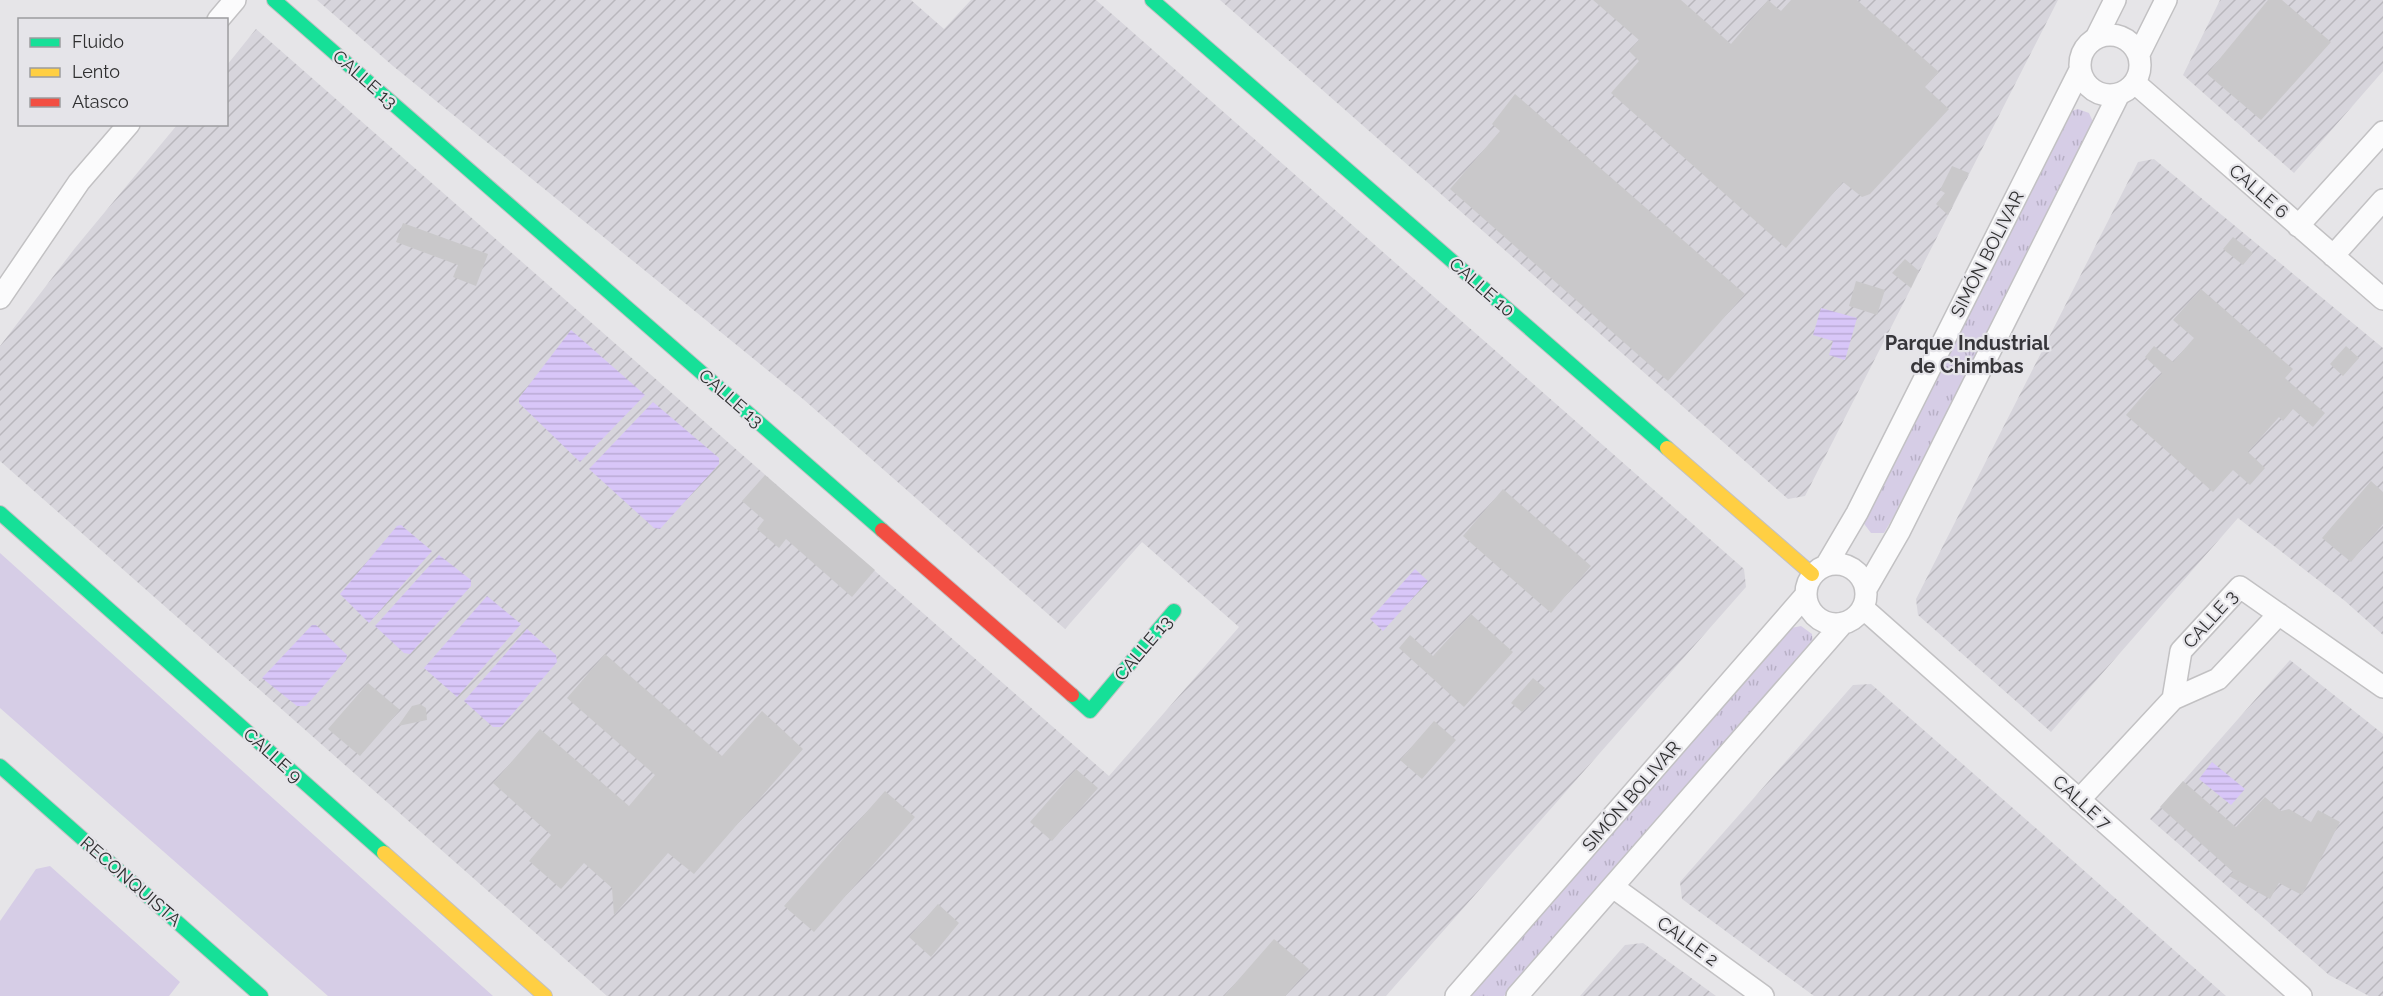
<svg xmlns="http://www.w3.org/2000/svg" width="2383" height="996" font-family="Raleway,sans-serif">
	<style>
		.industrial { fill: url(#industrial-furrows) }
		.grass { fill: url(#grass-tufts) }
		.park { fill: #d6cde6 }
		.water { fill: url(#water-rules) }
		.building { fill: #c9c8ca }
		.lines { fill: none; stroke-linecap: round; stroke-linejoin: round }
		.street-casing { stroke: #c2c1c3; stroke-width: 24 }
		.fast-casing { stroke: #c2c1c3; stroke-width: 16 }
		.slow-casing { stroke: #c2c1c3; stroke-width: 16 }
		.jam-casing { stroke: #c2c1c3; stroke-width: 16 }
		.street { stroke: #fbfbfc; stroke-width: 21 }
		.fast { stroke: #16e098; stroke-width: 14 }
		.slow { stroke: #ffcf43; stroke-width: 14 }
		.jam { stroke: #f24e42; stroke-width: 14 }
		.labels { text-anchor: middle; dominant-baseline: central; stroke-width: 4.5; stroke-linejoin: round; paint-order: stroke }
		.street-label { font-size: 18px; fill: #2f2f30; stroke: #e5e4e9 }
		.neighbourhood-label { font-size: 20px; font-weight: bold; fill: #37363a; stroke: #e5e4e9 }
	</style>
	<defs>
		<pattern id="industrial-furrows" width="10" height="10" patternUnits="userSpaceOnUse" patternTransform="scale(1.5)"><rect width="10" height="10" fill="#d7d5dc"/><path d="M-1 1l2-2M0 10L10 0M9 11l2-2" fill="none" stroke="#b9b7bd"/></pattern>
		<pattern id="grass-tufts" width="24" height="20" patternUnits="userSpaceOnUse" patternTransform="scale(1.5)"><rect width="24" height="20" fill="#d6cde6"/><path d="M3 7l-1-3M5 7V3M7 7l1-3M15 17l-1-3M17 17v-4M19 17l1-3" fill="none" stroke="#b8b0c6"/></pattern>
		<pattern id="water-rules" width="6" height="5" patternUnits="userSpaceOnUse" patternTransform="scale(1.5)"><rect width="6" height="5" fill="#d8c6f8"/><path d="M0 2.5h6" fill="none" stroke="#baaad5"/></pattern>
	</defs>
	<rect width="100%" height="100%" fill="#e6e5e8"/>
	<path class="industrial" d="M317,0H911L944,29L971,0H1096L1744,569L1746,587L1386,996H607L0,461V346L75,248L177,125L226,124L227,65L256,29L1109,776L1239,627L1142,542L1065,629L803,399L393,66Z
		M1220,0H2058L1805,496L1788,499Z
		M2220,0H2383V71L2294,173L2183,75Z
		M2154,159L2383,348V635L2345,601L2238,518L2051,732L1918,615L1916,599L2138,162Z
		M2290,660L2383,734V996H2369L2329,975L2150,819Z
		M1871,684L2037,829L2226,996H1814L1682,899L1680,882L1853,685Z
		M1643,943L1716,996H1580L1625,945Z"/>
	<path class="grass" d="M2078,109L2089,113L2094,124L1910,488L1884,533H1871L1862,521L2071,111Z
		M1801,626L1812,634L1813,646L1504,996H1467L1791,628Z"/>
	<path class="park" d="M0,553L493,996H328L0,708Z
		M50,866L180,982L169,996H0V921L36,869Z"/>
	<path class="water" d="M1821,308L1857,318L1845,360L1829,355L1833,341L1813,335Z
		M571,330L645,395L580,462L519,403V398Z
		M653,402L719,458V464L660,529L654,528L589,469Z
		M401,525L432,551L369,623L340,594L397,526Z
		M439,555L471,580V586L410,654L404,653L375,626Z
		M1415,569L1428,581L1383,631L1370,619Z
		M487,596L521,624L457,697L424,668Z
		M312,625H316L347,655L346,660L306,706H297L262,678Z
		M527,629L556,655L557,662L501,727H493L464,701Z
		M2212,762L2245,789L2231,805L2199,779Z"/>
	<path class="building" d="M1593,0H1681L1731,44L1768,0L1781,11L1791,0H1857L1939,72L1925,87L1949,109L1870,194L1862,197L1843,182L1786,248L1611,93L1639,61L1629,51L1639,40Z
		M2268,0H2282L2331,42L2261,120L2207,74Z
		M1515,94L1745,294L1668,381L1450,189L1500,131L1492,124Z
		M1952,166L1969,173L1948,215L1936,204L1945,193L1940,190Z
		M403,223L488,254L476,286L453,277L458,265L396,242Z
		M2233,237L2253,253L2243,265L2223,249Z
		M1905,259L1919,271L1911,288L1892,273Z
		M1856,281L1885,290L1877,315L1849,306Z
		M2201,289L2293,369L2285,378L2325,413L2313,427L2293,409L2283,421L2279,417L2248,452L2265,468L2250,485L2233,470L2213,492L2126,415L2162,373L2145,357L2154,346L2173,362L2194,338L2173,320Z
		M2346,346L2359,358L2343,376L2330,364Z
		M765,475L875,570L852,597L786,539L779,548L757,529L764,520L742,501Z
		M2371,481L2383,492V524L2351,562L2322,538Z
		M1503,489L1591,566L1551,613L1463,536Z
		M1471,614L1513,652L1464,707L1399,648L1410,635L1433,656Z
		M605,654L722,756L762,711L803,749L694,874L668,853L614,915L612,888L584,863L561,889L529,861L551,835L493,783L540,729L629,806L655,775L567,698Z
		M1533,678L1545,688L1522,712L1511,703Z
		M368,683L400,710L360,756L328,729Z
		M420,704L426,708L427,720L398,726L412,706Z
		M1434,721L1456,740L1422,779L1400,760Z
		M1076,769L1098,788L1052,841L1030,822Z
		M2183,781L2236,827L2265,797L2281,811L2289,809L2311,822L2318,810L2340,822L2302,895L2279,883L2270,899L2229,876L2233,872L2160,807Z
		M885,791L915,817L814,932L784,906Z
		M938,904L959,923L931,957L909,937Z
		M1274,939L1309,969L1285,996H1224Z"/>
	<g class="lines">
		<defs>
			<path id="street" d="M218,20L235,0
				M2080 65a30 30 0 1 1 60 0a30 30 0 1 1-60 0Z
				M2096,38L2115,0
				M2139,54L2166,0
				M2135,83L2383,299
				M2298,226L2383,132
				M2333,256L2383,200
				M0,298L79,182L129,124
				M1806 594a30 30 0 1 1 60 0a30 30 0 1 1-60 0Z
				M1827,564L1857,513L2080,70
				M1866,589L1899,532L2119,94
				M1863,608L2301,996
				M2173,699L2181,651L2240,587L2383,687
				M2079,800L2173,699L2218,679L2279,614
				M1613,887L1763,996
				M1456,996L1805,596
				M1517,996L1843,623"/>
			<path id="fast" d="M274,0L882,530
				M1152,0L1667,448
				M0,513L384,853
				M1072,695L1090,711L1174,611
				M0,766L261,996"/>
			<path id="slow" d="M1667,448L1812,574
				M384,853L545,996"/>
			<path id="jam" d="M882,530L1072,695"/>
		</defs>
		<use href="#street" class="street-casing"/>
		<use href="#fast" class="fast-casing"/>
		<use href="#slow" class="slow-casing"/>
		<use href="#jam" class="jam-casing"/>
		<use href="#street" class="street"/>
		<use href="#fast" class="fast"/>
		<use href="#slow" class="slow"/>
		<use href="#jam" class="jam"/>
	</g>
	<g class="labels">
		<g class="street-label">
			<text transform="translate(365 79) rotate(41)">CALLE 13</text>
			<text transform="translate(2259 191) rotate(41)">CALLE 6</text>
			<text transform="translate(1987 254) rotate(-63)">SIMÓN BOLIVAR</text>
			<text transform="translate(1482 287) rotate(41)">CALLE 10</text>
			<text transform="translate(731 398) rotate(41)">CALLE 13</text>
			<text transform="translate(2210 619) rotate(-48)">CALLE 3</text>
			<text transform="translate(1143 648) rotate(-50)">CALLE 13</text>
			<text transform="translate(273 755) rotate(42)">CALLE 9</text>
			<text transform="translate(1631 796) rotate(-49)">SIMÓN BOLIVAR</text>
			<text transform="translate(2082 802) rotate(42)">CALLE 7</text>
			<text transform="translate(131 881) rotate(41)">RECONQUISTA</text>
			<text transform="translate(1688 941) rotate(36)">CALLE 2</text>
		</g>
		<g class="neighbourhood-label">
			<text x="1967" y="343">Parque Industrial<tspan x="1967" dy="23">de Chimbas</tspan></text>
		</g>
	</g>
	<rect x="18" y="18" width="210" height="108" fill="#e5e4e9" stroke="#9c9c9f" stroke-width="1.5"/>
	<rect x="30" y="38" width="30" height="9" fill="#16e098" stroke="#9c9c9f" stroke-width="1.5"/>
	<text x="72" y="48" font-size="18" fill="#2f2f30">Fluido</text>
	<rect x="30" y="68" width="30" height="9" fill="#ffcf43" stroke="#9c9c9f" stroke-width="1.5"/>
	<text x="72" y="78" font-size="18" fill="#2f2f30">Lento</text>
	<rect x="30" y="98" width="30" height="9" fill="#f24e42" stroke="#9c9c9f" stroke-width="1.5"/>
	<text x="72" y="108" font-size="18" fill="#2f2f30">Atasco</text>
</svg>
